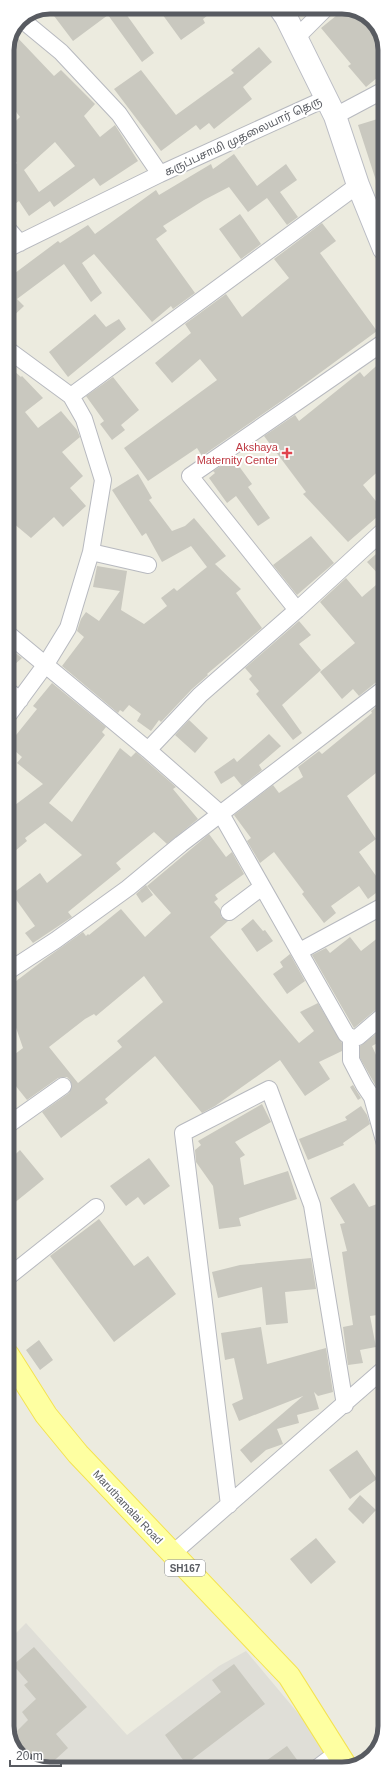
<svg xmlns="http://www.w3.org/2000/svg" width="392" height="1776" font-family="Helvetica,'Noto Sans Tamil',sans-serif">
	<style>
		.industrial { fill: #dfded7 }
		.building { fill: #c9c8bf; fill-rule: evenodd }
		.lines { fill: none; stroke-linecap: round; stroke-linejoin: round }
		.minor-casing { stroke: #b7b9bf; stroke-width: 18 }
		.secondary-casing { stroke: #babcc4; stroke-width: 24 }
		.primary-casing { stroke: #f4e351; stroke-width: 24 }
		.minor { stroke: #fff; stroke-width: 16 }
		.secondary { stroke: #fff; stroke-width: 22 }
		.primary { stroke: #feffa1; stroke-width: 22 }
		.health-dot { fill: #e0444e; stroke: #fff; stroke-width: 1.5 }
		.labels { text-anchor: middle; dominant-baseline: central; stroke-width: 4; stroke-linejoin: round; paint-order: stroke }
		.shield { fill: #fff; stroke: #8a8c90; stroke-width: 1 }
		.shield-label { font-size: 10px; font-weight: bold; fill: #585b61 }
		.street-label { font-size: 11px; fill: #585b61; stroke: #fff }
		.health-label { font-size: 11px; fill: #be3a42; stroke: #fff; text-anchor: end }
		.rim { fill: none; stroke: #585b61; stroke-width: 5 }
	</style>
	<rect width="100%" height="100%" fill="#ecebdf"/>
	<path class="industrial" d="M26,1623L127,1735L219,1666L246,1651L328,1749L302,1768L45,1769L22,1758L8,1734V1641Z"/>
	<path class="building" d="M50,7H121L154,53L142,62L108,15L73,41L48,8Z
		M157,7H218L203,19L205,23L181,40Z
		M347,7L370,18L384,42V72L366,87L348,66L351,64L321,28Z
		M14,34L54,76L61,70L95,104L84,116L100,137L115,125L138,161L100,186L94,178L54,207L50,201L29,216L19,201L7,210V171L17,163L7,152V129L20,117L7,100V50ZM55,142L75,166L39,192L24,170Z
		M259,47L272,62L243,87L252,99L214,129L209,123L200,130L196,125L161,151L114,89L141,70L176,115L234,73L231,70Z
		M384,117V196H381L358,125Z
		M234,154L257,186L286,164L297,180L280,192L298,217L287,225L267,198L248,212L229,187L204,200L163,226L167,231L156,239L195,293L173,309L171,306L152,322L94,254L82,263L102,293L91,302L64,264L17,299L24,306L7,322V279L58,241L60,243L88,225L95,234L156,190L159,195L211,164L213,169Z
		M240,214L261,244L241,259L219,229Z
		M322,223L336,241L320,253L377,331L283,400L202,456L197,448L148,481L124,448L217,380L200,359L172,383L155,363L191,333L185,324L226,294L242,317L289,278L274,259Z
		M95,314L106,327L119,319L126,329L68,377L49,352Z
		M384,359V466L363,485L384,511L348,542L303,494L306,492L264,436L295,415L299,421L360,372L364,377Z
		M7,365L21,377L22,376L43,398L25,412L38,428L61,411L77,430L80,437L62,452L83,476L70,488L86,506L63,527L54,517L31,538L7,518Z
		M113,377L139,410L121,425L125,430L112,440L100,424L104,421L86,396Z
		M233,458L252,484L248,487L270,518L258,526L236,496L227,503L209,478L215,473L213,471Z
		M138,474L152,498L149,500L172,531L185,526L194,518L226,556L215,564L241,589L236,593L262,628L207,674L208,675L192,689L161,722L159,720L151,731L137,721L141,714L129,705L123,712L120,710L118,713L62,666L84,637L77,631L81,619L86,612L99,621L120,591L93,587L97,566L127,571L121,610L144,624L167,606L161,598L174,588L177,591L207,567L191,546L162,562L146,533L142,536L112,490Z
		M311,536L334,563L297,595L273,565Z
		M384,547L385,679L379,680L359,696L353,689L342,699L320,672L355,643L320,602L346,578L362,597L383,579L367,562Z
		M299,621L311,635L299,644L321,670L282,705L302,733L293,740L256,694L259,691L249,679L252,676L245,668Z
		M7,646L22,658L7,671Z
		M52,683L106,727L102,732L105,735L49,803L72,822L120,748L131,757L136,752L176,787L173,789L198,819L167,844L154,832L116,863L121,869L68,912L72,917L33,943L25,933L35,926L12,894L40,873L47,883L82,855L45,823L25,838L27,841L15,851L7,842V811L43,784L17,763L22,757L8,745L37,709L33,706Z
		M385,700V783L376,773L347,796L376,839L359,852L384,887L368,899L359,886L331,906L336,913L324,923L302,894L304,892L274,852L260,863L247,841L251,838L234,815L273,785L279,793L303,777L298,767L319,751L322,754L372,713L371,711Z
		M189,720L208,738L195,753L175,735Z
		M269,734L281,746L259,765L262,770L242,786L234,776L221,784L214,772L234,758L237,762Z
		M209,834L226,857L232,852L244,874L215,895L218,899L214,902L220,909L221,917L228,921L210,937L299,1043L314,1031L300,1012L318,1003L342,1043V1051L319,1062L330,1079L305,1096L280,1060L215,1106L202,1113L155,1056L105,1099L108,1103L61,1138L42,1112L69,1093L72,1086L70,1080L67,1077L58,1078L27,1100L7,1075V1060L23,1048L14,1022L7,1027V988L45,959L83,932L86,936L88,934L89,935L121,909L145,937L171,913L147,886ZM144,976L163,1002L117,1041L122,1047L78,1083L49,1047L85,1019L94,1014L96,1016Z
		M146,885L153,895L142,903L136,894Z
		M253,919L263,931L265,930L273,941L257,952L241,929Z
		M350,937L361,951L379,937L385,944V1005L379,1007L354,1028L312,955L326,948L330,953Z
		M290,954L305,981L287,994L273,974L283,967L280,962Z
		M385,1027V1039L372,1046L385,1075V1083L377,1088L360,1058V1046Z
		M353,1085L361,1098L358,1100L350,1087Z
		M262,1104L271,1122L235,1142L245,1155L240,1158L244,1185L288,1171L297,1199L239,1218L241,1226L219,1229L213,1186L196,1162L195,1150L201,1145L198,1141Z
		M361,1106L367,1115L370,1124L343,1143L344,1145L308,1160L299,1139L347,1120L345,1117Z
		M20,1150L44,1179L8,1208V1161Z
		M149,1158L170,1186L144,1205L138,1197L126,1206L110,1186Z
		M354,1183L369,1207L385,1201V1314L370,1316L376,1347L360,1350L363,1363L348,1365L343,1327L353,1325L342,1252L347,1251L340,1224L345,1223L330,1198Z
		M99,1219L134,1266L148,1256L176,1294L114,1342L50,1256Z
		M311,1258L316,1289L285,1292L288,1323L266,1325L262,1287L218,1298L212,1272L240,1265Z
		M261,1327L267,1364L326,1348L333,1392L318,1396L314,1392L319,1409L297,1415L299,1423L277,1429L283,1444L266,1450L251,1463L240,1450L303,1396L239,1421L232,1404L243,1399L234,1358L225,1360L221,1333Z
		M39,1340L53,1360L40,1370L26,1350Z
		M357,1450L377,1479L350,1499L329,1470Z
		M360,1495L376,1510L363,1524L348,1509Z
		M316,1538L336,1562L311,1584L290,1559Z
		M34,1647L87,1707L56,1734L68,1748L45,1769L22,1758L10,1738L28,1720L22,1712L36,1699L24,1685L28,1682L13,1665Z
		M234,1664L265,1704L186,1764L165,1735L221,1692L212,1680Z
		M287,1746L303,1768H256Z"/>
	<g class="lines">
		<defs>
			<path id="minor" d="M296,38L327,7
				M335,116L384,90
				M160,174L327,98
				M7,228L20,243
				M7,249L160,174L119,114L61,52L21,19
				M7,349L71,396L84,419L103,480L91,552L68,628L46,664L7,717
				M71,396L358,185
				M91,552L148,565
				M297,610L190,476L384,342
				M7,633L148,750L200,695L297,610L384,530
				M7,690L20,700
				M148,750L221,814L346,1034L351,1038L358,1037L385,1014
				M229,912L262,887
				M300,951L385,905
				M7,972L56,940L128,888L181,844L385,688
				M351,1038V1060L364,1085L372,1097L385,1144
				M8,1125L63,1086
				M8,1277L96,1207
				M229,1505L183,1133L269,1089L312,1205L345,1405
				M172,1554L385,1368
				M317,1768L337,1753"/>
			<path id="secondary" d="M279,7L286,17L335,116L358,185L384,249"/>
			<path id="primary" d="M8,1355L46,1415L78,1454L289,1676L347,1768"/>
		</defs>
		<use href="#minor" class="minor-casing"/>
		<use href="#secondary" class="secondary-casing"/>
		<use href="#primary" class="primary-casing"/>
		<use href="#minor" class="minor"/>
		<use href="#secondary" class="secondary"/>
		<use href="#primary" class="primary"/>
	</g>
	<path class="health-dot" d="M285 447h4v4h4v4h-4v4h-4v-4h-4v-4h4z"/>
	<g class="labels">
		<rect class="shield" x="165" y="1560" width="40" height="16" rx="3"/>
		<g class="shield-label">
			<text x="185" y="1568">SH167</text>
		</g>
		<g class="street-label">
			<text transform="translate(243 136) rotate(-25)">கருப்பசாமி முதலையார் தெரு</text>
			<text transform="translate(128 1507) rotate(47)">Maruthamalai Road</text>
		</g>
		<g class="health-label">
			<text x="278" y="447">Akshaya<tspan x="278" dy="13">Maternity Center</tspan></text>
		</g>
	</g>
	<path d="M0 0H392V1776H0ZM50 14H342A36 36 0 0 1 378 50V1726A36 36 0 0 1 342 1762H50A36 36 0 0 1 14 1726V50A36 36 0 0 1 50 14Z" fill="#fff" fill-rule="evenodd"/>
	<path class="rim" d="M50 14H342A36 36 0 0 1 378 50V1726A36 36 0 0 1 342 1762H50A36 36 0 0 1 14 1726V50A36 36 0 0 1 50 14Z"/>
	<path d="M10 1760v6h51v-6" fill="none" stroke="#585b61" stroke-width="2"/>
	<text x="16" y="1760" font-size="12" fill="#585b61" stroke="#ffffff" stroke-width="3" paint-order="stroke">20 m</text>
</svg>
